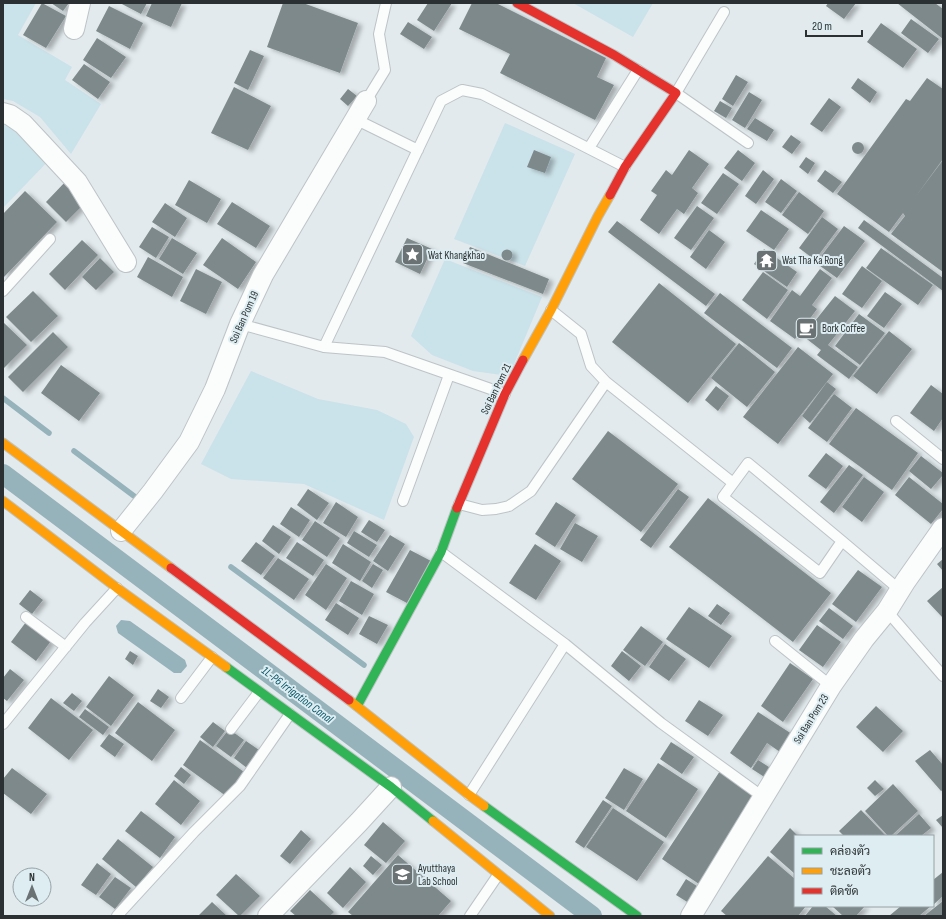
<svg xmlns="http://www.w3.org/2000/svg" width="946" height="919" font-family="'Sofia Sans Condensed',Sarabun,sans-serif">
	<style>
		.green { fill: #cae2e9 }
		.water { fill: #96b2bb }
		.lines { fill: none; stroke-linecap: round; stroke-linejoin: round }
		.stream { stroke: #96b2bb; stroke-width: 5.5 }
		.canal { stroke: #96b2bb; stroke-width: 20 }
		.building { fill: #7e898c; filter: url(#shadow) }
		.lane-casing { stroke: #bdc4c6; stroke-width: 12 }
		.street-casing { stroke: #bdc4c6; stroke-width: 22 }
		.fast-casing { stroke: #bdc4c6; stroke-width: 11 }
		.slow-casing { stroke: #bdc4c6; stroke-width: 11 }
		.jam-casing { stroke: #bdc4c6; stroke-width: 11 }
		.lane { stroke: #fbfcfc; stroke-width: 10 }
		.street { stroke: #fbfcfc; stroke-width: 20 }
		.fast { stroke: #30b455; stroke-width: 9 }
		.slow { stroke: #ff9f0a; stroke-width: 9 }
		.jam { stroke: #e5322d; stroke-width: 9 }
		.labels { text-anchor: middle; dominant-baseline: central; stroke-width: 4; stroke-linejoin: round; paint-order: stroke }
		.poi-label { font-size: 11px; fill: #2b3133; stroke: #ddedf2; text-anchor: start }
		.street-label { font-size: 11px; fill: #2b3133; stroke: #ddedf2 }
		.water-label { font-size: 12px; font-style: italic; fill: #0a5668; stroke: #ddedf2 }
	</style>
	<defs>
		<filter id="shadow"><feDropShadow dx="4.5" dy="2.5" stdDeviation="2" flood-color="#0004"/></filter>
	</defs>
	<rect width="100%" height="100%" fill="#e2eaed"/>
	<path class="green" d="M3,3H36L18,35L72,67L65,80L101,104L71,154L40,117L13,101L3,99Z
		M573,3H653L633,37Z
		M3,115L53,156L3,208Z
		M505,123L575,154L525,266L454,239Z
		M445,259L542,297L509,376L473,371L432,355L411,336Z
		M251,371L318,399L377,410L406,424L414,437L384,520L304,484L231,479L201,464Z"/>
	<path class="water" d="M121,620L130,621L185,660L187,666L181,673H174L118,633L116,626Z"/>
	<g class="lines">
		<path class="stream" d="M3,398L49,433
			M74,451L134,496
			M231,567L364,665"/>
		<path class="canal" d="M3,474L592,916"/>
	</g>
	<path class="building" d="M42,3L66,16L46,48L23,35Z
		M51,3H69L63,11Z
		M120,3H147L141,14Z
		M152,3H182L171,27L146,16Z
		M283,3H303L358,23L340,73L267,47Z
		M428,3H452L434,31L417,20Z
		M472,3H496L606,58L597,77L614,85L595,120L500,73L510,54L459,29Z
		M828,3H856L844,19L826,6Z
		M897,3H935L943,9V39Z
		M109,6L143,23L130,49L96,31Z
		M911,19L939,39L928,53L901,33Z
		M408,22L432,37L424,49L400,34Z
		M881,23L917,49L903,68L867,42Z
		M97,38L126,57L111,78L83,60Z
		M250,50L264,56L248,90L234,83Z
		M84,64L110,82L98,99L72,80Z
		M736,75L748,82L733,106L722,99Z
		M858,78L877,92L870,103L851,88Z
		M927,78L943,89V159L916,196L943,160V272L891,234L905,216L903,213L889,232L837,194L906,99L910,101Z
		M234,87L271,106L248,150L211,133Z
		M348,89L357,96L348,106L340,99Z
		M749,92L762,100L745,128L732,120Z
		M829,98L841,107L822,132L810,124Z
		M720,101L732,108L726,118L714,111Z
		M755,118L774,130L767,141L747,129Z
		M791,135L801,142L792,154L782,147Z
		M852 148a6 6 0 1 1 12 0a6 6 0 1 1-12 0Z
		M534,150L551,157L545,173L527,167Z
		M689,150L709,164L692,188L698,193L684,214L677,209L659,234L640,220L657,195L651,191L666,170L672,175Z
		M738,150L755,163L742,181L724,168Z
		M806,157L815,163L808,174L799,167Z
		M763,170L774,179L756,204L745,196Z
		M825,170L842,182L833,193L817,181Z
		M723,173L739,184L717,214L701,203Z
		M781,179L797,191L781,213L765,202Z
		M67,180L88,200L66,222L46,202Z
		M189,180L221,199L207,223L175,205Z
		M25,191L57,222L3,278V214Z
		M799,192L824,211L808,234L782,215Z
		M232,202L270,226L256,248L217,224Z
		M165,203L187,218L175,237L152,222Z
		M697,206L714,218L691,250L674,238Z
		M761,210L789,229L774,250L746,231Z
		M822,217L838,229L815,260L799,248Z
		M864,220L943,278V291L858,228Z
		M617,221L715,294L706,306L608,232Z
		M844,226L865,241L837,278L816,263Z
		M152,227L169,237L156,258L139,247Z
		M709,230L725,242L706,269L690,257Z
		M172,238L197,253L183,274L159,259Z
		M222,238L256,262L238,289L203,265Z
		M407,238L432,249L420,274L395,262Z
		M82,240L98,255L65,290L49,274Z
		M470,247L549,279L543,294L463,263Z
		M881,248L933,285L918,305L866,268Z
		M764,249L797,272L787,287L754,264Z
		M501.5 255a5.5 5.5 0 1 1 11 0a5.5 5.5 0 1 1-11 0Z
		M148,257L183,277L172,297L137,277Z
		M100,258L114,272L96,290L82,277Z
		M862,266L882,281L862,308L842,294Z
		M196,269L222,282L206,314L180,301Z
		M820,269L832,278L812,305L817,309L795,339L770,321L792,290L800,296Z
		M763,272L788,290L767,319L742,300Z
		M659,283L736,344L688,403L612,342Z
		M33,291L58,316L31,342L6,317Z
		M885,292L902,304L884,328L867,316Z
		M720,293L792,348L777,368L704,313Z
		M835,296L855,311L828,345L858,367L849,379L817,355L821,350L803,336Z
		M859,314L885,333L860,365L835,346Z
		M3,322L27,345L4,368L3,367Z
		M889,331L912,349L877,394L853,376Z
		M53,332L68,347L23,392L8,377Z
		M739,343L775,372L747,407L711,378Z
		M798,347L833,374L778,444L743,417Z
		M61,365L100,393L79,421L41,393Z
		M827,382L836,389L810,423L802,416Z
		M931,385L943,394V418L934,431L910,413Z
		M716,386L729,396L718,411L705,400Z
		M834,394L852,408L827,442L808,428Z
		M856,408L918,453L892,490L829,444Z
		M608,431L678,484L641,532L572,479Z
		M826,453L843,466L826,489L808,476Z
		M921,456L943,473V475L931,489L909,471Z
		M849,465L863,475L834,513L820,502Z
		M864,477L884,492L862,522L842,507Z
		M909,477L943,504V509L931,524L895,495Z
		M308,489L329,503L317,520L297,505Z
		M678,489L689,497L651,548L640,540Z
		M708,498L831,593L793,642L669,547Z
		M336,502L358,517L346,537L323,523Z
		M556,502L576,515L555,547L535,534Z
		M291,507L310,520L299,537L280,524Z
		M369,520L385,530L377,542L361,532Z
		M315,521L340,538L327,557L302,540Z
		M575,523L598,536L582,562L560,549Z
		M273,525L291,537L279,554L262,541Z
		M354,531L377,545L369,557L347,543Z
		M390,535L405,544L388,571L373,561Z
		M256,542L275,556L261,575L241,561Z
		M297,542L324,560L313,576L286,558Z
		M343,544L371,562L360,581L332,563Z
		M535,544L561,561L536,600L509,583Z
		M410,550L431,561L407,603L386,592Z
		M278,558L309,579L294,600L263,578Z
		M943,559V571L937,564Z
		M326,564L347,578L326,610L305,595Z
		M373,564L383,570L372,588L362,581Z
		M858,570L882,587L856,622L832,604Z
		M351,581L374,594L362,615L339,601Z
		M943,587V618L927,601Z
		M30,590L43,600L32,614L19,604Z
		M336,603L359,618L348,635L325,620Z
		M717,604L730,613L721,625L708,616Z
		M689,607L732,636L709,668L666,639Z
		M829,608L853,626L843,639L819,621Z
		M369,616L388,625L377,644L359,634Z
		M26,622L51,641L36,661L11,642Z
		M817,625L841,642L823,667L799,650Z
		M641,626L663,642L645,666L623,650Z
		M665,644L686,659L669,681L649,667Z
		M130,651L138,656L133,665L125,659Z
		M622,651L641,666L629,681L611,666Z
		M790,663L813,679L783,722L761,706Z
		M10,669L24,680L7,701L3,698V678Z
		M109,676L134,695L111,726L86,707Z
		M158,689L169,697L161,708L150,701Z
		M72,693L82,701L74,711L63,703Z
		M51,698L93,730L69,760L28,728Z
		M699,700L723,715L708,736L685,721Z
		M138,702L175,730L152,761L115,733Z
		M876,706L903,731L883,752L856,727Z
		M85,709L109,727L103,735L79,717Z
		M758,712L795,736L783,754L767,743L751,768L730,753Z
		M213,722L225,731L213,747L200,737Z
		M229,729L244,740L231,757L216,746Z
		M109,734L124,744L115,757L100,746Z
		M200,740L244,772L226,796L183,765Z
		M246,741L259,750L247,768L234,758Z
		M671,742L694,757L682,774L660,759Z
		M930,750L943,765V790L941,791L915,761Z
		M758,760L772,769L766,778L752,769Z
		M658,763L698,789L666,838L626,811Z
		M181,767L191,775L184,784L174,776Z
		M12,768L47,794L31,814L3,793V779Z
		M624,768L643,779L624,810L605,798Z
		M720,771L761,798L702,886L662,859Z
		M174,780L200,801L181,825L155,804Z
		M875,780L884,789L875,796L867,788Z
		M893,784L918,811L891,836H888L865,811Z
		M603,800L612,806L584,848L575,842Z
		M613,808L664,842L637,881L586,847Z
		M861,810L886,836H844L839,831Z
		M141,811L175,837L160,858L125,831Z
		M919,814L931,828L921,836H895Z
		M943,815V828L936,820Z
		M383,822L405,841L386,863L364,845Z
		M790,828L798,836H795V874L770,852Z
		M301,830L311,839L290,864L280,856Z
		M118,839L153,867L136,887L102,859Z
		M398,855L451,901L438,916H353L348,912Z
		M371,856L382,865L373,875L363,866Z
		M768,856L795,879V906H806L798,916H727L721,911Z
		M97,863L111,874L96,895L81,885Z
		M350,867L366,882L343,908L327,893Z
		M943,872V896L933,905V880Z
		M236,874L260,896L240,916H239L216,895Z
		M115,877L131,888L115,909L99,897Z
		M686,879L700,888L689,903L676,895Z
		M310,890L334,912L330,916H296L290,911Z
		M943,901V916H924Z
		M212,902L227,916H198Z
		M813,906H825L837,916H805Z
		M832,906H865L856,916H843Z
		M901,906H931L919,916H889Z"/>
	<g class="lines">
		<defs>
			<path id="lane" d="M724,12L676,93L748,143
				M366,101L385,70L379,34L386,3
				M355,119L418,150
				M589,148L638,70
				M3,291L50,239
				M551,310L581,334L591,366L606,382L733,483
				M240,324L324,347L385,352L505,394
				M324,347L441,101L462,90L482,94L625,167
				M896,421L943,459
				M403,501L449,375
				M459,504L482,510L496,509L509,506L531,491L606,382
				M842,541L820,573L723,497L748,463L842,541L901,591
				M441,552L565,644L661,723L763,797
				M887,611L943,676
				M26,617L66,647
				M775,641L831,686
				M181,698L212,657
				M3,724L85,623L117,588
				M231,729L259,692
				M469,795L565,644
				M117,916L194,832L240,786L290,714
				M470,916L498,875"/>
			<path id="street" d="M74,29L80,3
				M3,113L10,115L23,124L77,182L126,262
				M121,531L153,491L189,442L215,389L240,324L263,275L366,101
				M268,916L359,822L391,787
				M691,916L831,686L864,639L887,611L905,582L943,528"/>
			<path id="fast" d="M226,667L391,787L433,821
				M357,706L441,552L457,508
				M484,806L637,916"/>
			<path id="slow" d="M523,360L551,310L598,216L610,195
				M3,443L171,568
				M3,501L117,588L226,667
				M349,700L469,795L484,806
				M433,821L550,916"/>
			<path id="jam" d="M517,3L614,55L676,93L625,167L610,195
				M457,508L505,394L523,360
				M171,568L349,700"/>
		</defs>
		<use href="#lane" class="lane-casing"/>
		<use href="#street" class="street-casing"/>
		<use href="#fast" class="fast-casing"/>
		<use href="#slow" class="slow-casing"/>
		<use href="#jam" class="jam-casing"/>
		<use href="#lane" class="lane"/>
		<use href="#street" class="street"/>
		<use href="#fast" class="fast"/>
		<use href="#slow" class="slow"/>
		<use href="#jam" class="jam"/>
	</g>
	<defs>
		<symbol id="sight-square" viewBox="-11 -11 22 22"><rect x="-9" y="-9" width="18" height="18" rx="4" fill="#6b7274" stroke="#ddedf2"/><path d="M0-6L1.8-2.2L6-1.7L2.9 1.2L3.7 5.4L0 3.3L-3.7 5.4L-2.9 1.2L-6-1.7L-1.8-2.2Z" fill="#fff"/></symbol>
		<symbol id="temple-square" viewBox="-11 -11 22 22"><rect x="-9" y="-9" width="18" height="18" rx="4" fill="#6b7274" stroke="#ddedf2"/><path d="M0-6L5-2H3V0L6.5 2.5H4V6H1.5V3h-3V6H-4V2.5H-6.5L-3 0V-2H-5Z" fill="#fff"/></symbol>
		<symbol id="cafe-square" viewBox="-11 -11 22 22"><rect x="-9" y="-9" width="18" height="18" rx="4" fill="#6b7274" stroke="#ddedf2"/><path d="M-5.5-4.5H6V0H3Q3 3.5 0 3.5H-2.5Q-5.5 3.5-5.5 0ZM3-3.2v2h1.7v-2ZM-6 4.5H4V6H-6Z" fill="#fff"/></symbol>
		<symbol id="school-square" viewBox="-11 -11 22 22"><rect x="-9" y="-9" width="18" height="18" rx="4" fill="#6b7274" stroke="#ddedf2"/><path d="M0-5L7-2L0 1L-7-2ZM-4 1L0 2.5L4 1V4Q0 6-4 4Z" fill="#fff"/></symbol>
	</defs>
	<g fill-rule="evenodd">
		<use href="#sight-square" x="400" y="242" width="25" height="25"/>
		<use href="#temple-square" x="754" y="248" width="25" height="25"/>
		<use href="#cafe-square" x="794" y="316" width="25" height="25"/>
		<use href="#school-square" x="390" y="862" width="25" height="25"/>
	</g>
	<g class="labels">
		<g class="poi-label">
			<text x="428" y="255">Wat Khangkhao</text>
			<text x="782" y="260">Wat Tha Ka Rong</text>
			<text x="822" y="328">Bork Coffee</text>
			<text x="418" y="868">Ayutthaya<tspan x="418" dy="13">Lab School</tspan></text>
		</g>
		<g class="street-label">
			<text transform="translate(244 317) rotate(-66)">Soi Ban Pom 19</text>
			<text transform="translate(496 389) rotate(-64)">Soi Ban Pom 21</text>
			<text transform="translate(811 719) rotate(-58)">Soi Ban Pom 23</text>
		</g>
		<g class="water-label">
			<text transform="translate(297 695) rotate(37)">1L-P6 Irrigation Canal</text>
		</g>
	</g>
	<rect width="946" height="919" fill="none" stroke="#2b3133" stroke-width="8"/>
	<rect x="794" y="835" width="140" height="72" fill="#ddedf2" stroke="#96a2a6"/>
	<rect x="802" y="848" width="20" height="6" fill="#30b455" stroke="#96a2a6"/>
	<text x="830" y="855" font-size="12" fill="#2b3133">คล่องตัว</text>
	<rect x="802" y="868" width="20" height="6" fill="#ff9f0a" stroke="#96a2a6"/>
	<text x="830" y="875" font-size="12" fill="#2b3133">ชะลอตัว</text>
	<rect x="802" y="888" width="20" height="6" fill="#e5322d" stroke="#96a2a6"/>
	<text x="830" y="895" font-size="12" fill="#2b3133">ติดขัด</text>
	<g transform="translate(32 887)"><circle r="19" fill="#ddedf2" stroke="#96a2a6"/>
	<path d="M0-3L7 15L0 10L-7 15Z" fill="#6b7274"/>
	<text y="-6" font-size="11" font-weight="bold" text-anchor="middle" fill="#2b3133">N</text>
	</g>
	<path d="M806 30v6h56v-6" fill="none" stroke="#2b3133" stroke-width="2"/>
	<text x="812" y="30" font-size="12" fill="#2b3133" stroke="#ddedf2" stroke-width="3" paint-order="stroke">20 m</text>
</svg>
